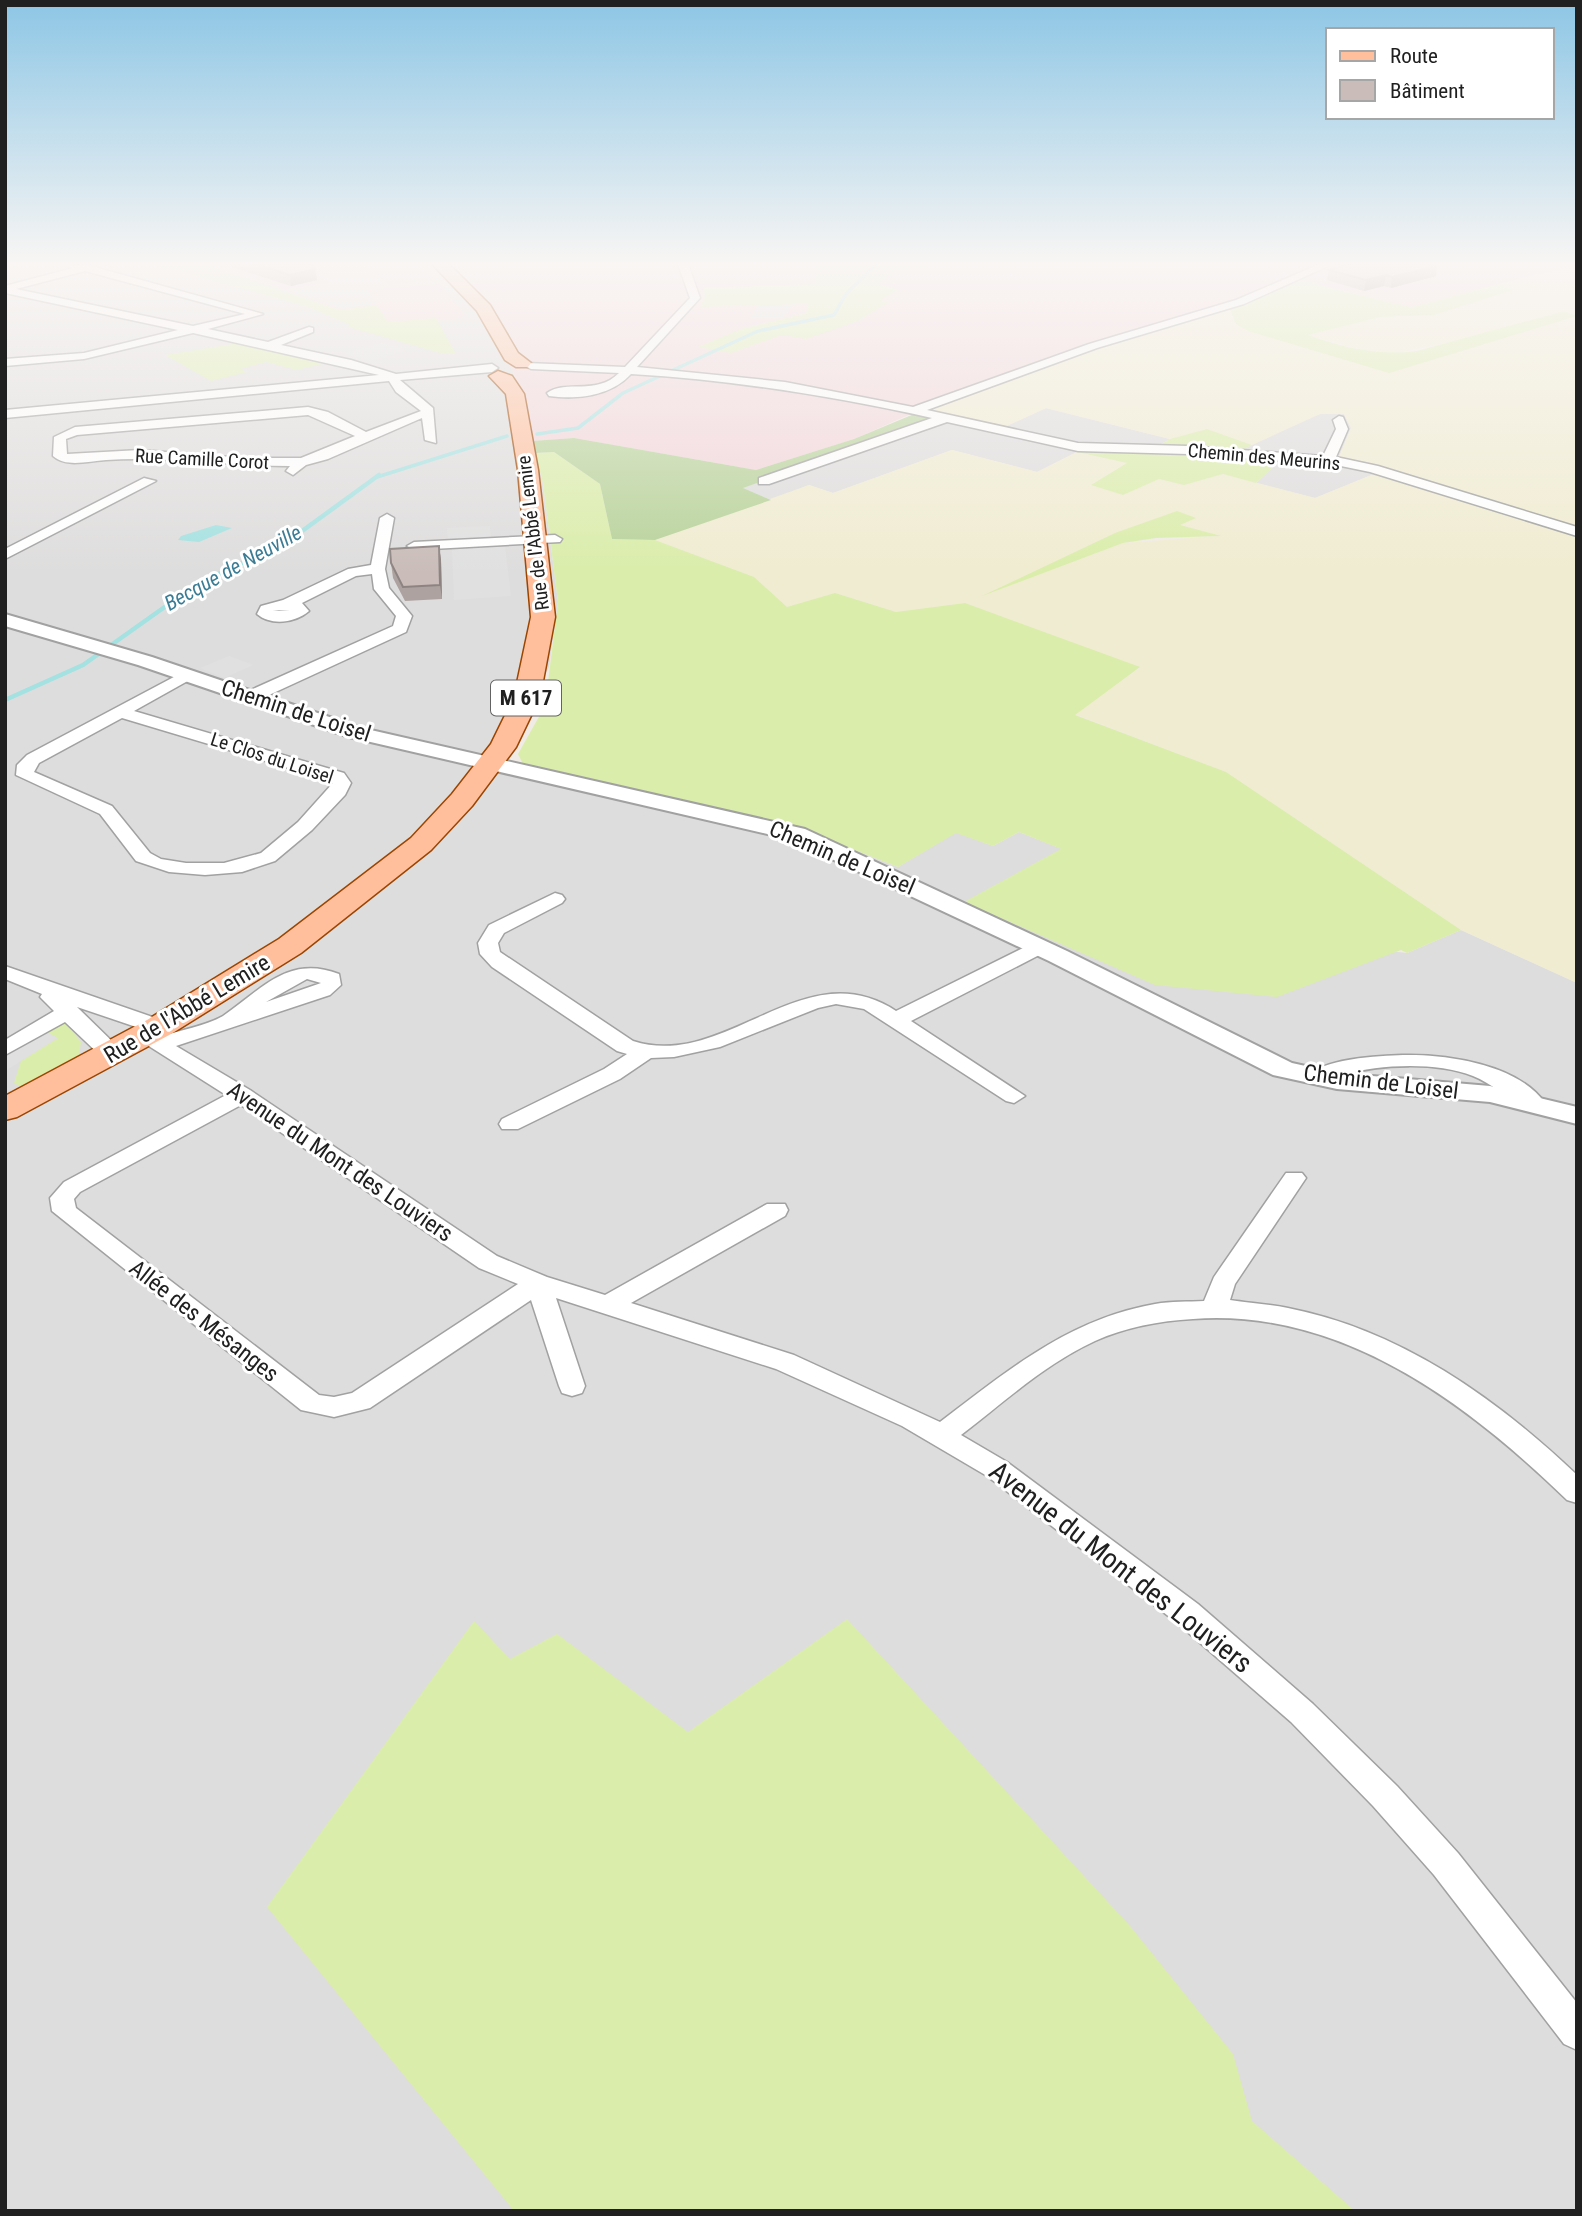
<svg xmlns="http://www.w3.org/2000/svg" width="1582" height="2216" font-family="'Roboto Condensed',sans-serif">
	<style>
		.residential { fill: #dedddd }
		.commercial { fill: #f2d5da }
		.farmland { fill: #f0ecd1; fill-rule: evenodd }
		.grass { fill: #daedaa }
		.forest { fill: #b7d299 }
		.parking { fill: #e0e0e0 }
		.water { fill: #a4e1e1 }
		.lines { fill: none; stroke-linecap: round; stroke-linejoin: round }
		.stream-far1 { stroke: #a4e1e1; stroke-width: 3.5 }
		.stream { stroke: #a4e1e1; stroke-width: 4.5 }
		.minor-casing { stroke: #a1a1a1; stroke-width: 3 }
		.tertiary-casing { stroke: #a1a1a1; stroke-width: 4 }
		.primary-casing { stroke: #9c4500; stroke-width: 3 }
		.minor { fill: #fff; fill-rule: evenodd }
		.tertiary { fill: #fff; fill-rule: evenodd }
		.primary { fill: #ffbf9d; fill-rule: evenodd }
		.wall { fill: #ada29f }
		.shaded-wall { fill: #8d8482 }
		.building { fill: #c9bcb9; stroke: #8d8482; stroke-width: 2 }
		.labels { text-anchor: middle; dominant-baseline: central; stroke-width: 6; stroke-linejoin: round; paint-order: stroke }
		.far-street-label { font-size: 19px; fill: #202020; stroke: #fff }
		.far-water-label { font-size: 21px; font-style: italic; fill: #3b7c95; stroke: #fff }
		.shield { fill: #fff; stroke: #636363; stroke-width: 2 }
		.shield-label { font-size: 21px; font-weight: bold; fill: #202020 }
		.street-label { font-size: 23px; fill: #202020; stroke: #fff }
		.near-street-label { font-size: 28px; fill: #202020; stroke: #fff }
	</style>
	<rect width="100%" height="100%" fill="#f1ebe6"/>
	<path class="residential" d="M5,264H443L453,272L513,371L543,483L558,602L549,667L500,761L793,826L898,867L956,832L993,846L1019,832L1062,849L965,902L1407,953L1461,930L1577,983V2211H5Z
		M1046,408L1170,439L1151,450L1077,452L1037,472L952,450L833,493L809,485L771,500L742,488L949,415L1002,428Z
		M1320,414H1344L1351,428L1339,457L1377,466L1374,474L1315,498L1256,483L1281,460L1242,457L1244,449L1294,423Z"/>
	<path class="commercial" d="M215,264H417L436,280L465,315L455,319L388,322L377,305L340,310Z
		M443,264H1577V265L1411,307L1294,279L1269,294L911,414L854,439L756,470L574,438L532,441L513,371L453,272Z"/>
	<path class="farmland" d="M1577,265V316L1392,354L1362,350L1306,335L1380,317L1434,315L1511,290L1498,284Z
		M1223,309L1389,372L1577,316V527L1339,457L1351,428L1344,414H1320L1252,445L1207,429L1170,439L1046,408L1002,428L926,409L1095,347Z
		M952,450L1037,472L1077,452L1128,463L1091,485L1123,495L1159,479L1184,485L1223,474L1315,498L1374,474L1577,536V983L1461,930L1226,772L1074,714L1140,668L965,603L896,612L835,593L787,607L754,577L655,540L809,485L833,493ZM1195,518L1178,524L1218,536L1123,543L996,590L1115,533Z"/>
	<path class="grass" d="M154,264H202L340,310L377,305L388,322L436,318L456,354H444L348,327L350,325L308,307Z
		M814,264H931C912,271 893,267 879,284L899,290L880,300L889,302L858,321L806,339L782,335L731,353L698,347L741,329L806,313L808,304L700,307L705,296L703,288L816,284Z
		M1294,279L1411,307L1498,284L1513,290L1434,315L1380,317L1308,335C1343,348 1380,356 1417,351L1564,311L1577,316L1389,373L1248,331L1236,324L1230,310L1223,309L1269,294Z
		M239,343L330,362L297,370L266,362L240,369L247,372L211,381L165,355Z
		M1207,429L1252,445L1244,449L1242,456L1282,459L1256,483L1223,474L1184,485L1159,479L1123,495L1091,485L1127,463L1077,452L1151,450L1170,439Z
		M554,452L600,484L612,539L655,540L754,577L787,607L835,593L896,612L965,603L1140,667L1075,715L1226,772L1461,930L1407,953L1401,950L1277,997L1155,985L964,902L1061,849L1019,832L993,846L956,833L898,867L793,826L524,766L518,754L545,706L558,602L543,483L535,453Z
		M1177,511L1196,518L1180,525L1221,536L1156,538L1123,543L982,596L1115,533Z
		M65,1022L81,1042L79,1056L23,1088L14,1083L21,1061L58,1038L47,1033Z
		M847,1619L1130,1926L1233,2054L1252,2121L1355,2211H514L267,1907L474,1621L510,1659L557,1634L688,1732Z"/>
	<path class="forest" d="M926,409L949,415L743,488L771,500L655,540L612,539L600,484L554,452L535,453L532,441L574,438L756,470L854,439Z"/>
	<path class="parking" d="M311,264H365L389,285L430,280L436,284L368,290L376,304L341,309L285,289L330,283Z
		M793,305L783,318H750L757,306Z
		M382,343L407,350L370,361L345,353Z
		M490,526L491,539L448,541L447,528Z
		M505,546L511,596L454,600L452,549Z
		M229,656L253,665L224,678L200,668Z
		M44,1031L58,1038L5,1071V1055Z"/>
	<path class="water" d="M216,525L232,528L199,542L178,540L181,536Z"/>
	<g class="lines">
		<path class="stream-far1" d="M537,434L578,428L623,393L758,331L834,315L846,294L876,264
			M377,477L507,436"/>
		<path class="stream" d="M5,700L83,665L197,584L287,542L379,475"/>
		<defs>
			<path id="minor" d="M64,264L91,266L263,314L208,329L268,342L309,327L313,328V332L281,345L351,360L396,374L492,364L498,368L492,372L400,380L433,408L436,443L425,440L422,418L328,459L306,465L293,475L286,471L290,466C229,466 167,456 106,460C89,461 66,468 53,456L54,437L75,427L308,407L328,412L366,432L421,411L396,392L389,381L5,418V410L379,375L193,333L84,359L5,366V359L84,353L178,330L5,293V286L73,268ZM85,271L245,314L193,326L16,289ZM308,415L355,436L301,458H244L140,450L67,454L66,439L77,435Z
				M678,264H688L700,298L637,367L785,382L913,407L1089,344L1236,300L1320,264H1333L1244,304L1097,348L927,410L1078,443L1188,446L1323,456L1336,429L1333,420L1339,416L1343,417L1348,429L1336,457L1378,466L1577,527V536L1370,472L1336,465L1188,454L1078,451L947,422L769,484H759V478L932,418C833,396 733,380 631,374C611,396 577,400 549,396L547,393C566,379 596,396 619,373L531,369L527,367V363L625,367L690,298Z
				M144,478L156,481L5,559V549Z
				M387,514L394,518L385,569L389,588L412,616L406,632L256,701H244V693L393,626L396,616L374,589L372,574L356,576L302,603L309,611C295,623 271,626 257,614L261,606L283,600L348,569L371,565L380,518ZM279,610H290L273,611Z
				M555,535L562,539L560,542L414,550L407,546L414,542Z
				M187,670L193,672V678L134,711L344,773L351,783L345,795L312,830L275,861L242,872L205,875L169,872L136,861L100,814L16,775L17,765L27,755ZM122,718L332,781L333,783L298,822L261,853L224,863H186L161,859L150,853L112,806L34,772L39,763Z
				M555,893L562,895L565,899L562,903L504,933L498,943L500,952L633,1041C726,1071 804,950 896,1011L1033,943H1047L1050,947L1047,951L911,1021L1025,1096L1014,1103L1006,1101L864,1009L836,1004L818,1008L720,1047L674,1057L651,1058L620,1079L518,1129H502L499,1124L502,1119L604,1069L627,1054L617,1051L492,967L480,954L478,943L489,925Z
				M5,966L167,1022L170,1027L167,1032H152L160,1037C179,1030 206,1026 223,1016C261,990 288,954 339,974L341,985L330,995L176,1046L250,1090L497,1256L547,1277L605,1295L767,1204H785L788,1210L785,1216L631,1303L794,1355L940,1422C1007,1371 1069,1319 1155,1304C1171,1301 1188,1302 1204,1301L1214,1277L1286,1173H1302L1306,1178L1235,1284L1230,1300C1249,1303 1269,1304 1288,1308C1400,1330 1496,1398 1577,1475V1503L1567,1500C1466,1402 1340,1308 1193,1319C1159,1321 1126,1327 1095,1341C1045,1364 1004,1402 961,1435L1007,1462L1198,1604L1313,1704L1397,1786L1458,1853L1577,2003V2050L1564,2044L1434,1875L1373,1806L1291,1722L1176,1622L987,1476L902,1426L776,1369L556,1298L585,1386L582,1393L572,1396L562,1393L559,1386L531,1300L370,1408L334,1417L301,1410L52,1211L50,1198L64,1182L226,1095L133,1036L136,1031H148L77,1007L120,1049L123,1054L120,1059H104L65,1022L5,1055V1040L54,1011L40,997L42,994L5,979ZM307,979L321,983L266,1002ZM241,1105L479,1268L518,1284L352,1393L334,1397L319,1395L76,1208L74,1199L80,1192Z
				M1403,1055C1446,1054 1518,1064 1545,1103L1534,1110C1512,1104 1494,1084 1473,1076C1436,1062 1381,1064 1343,1075C1334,1078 1327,1082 1318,1085L1307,1078C1321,1058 1379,1056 1403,1055Z"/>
			<path id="tertiary" d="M5,614L152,657L362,728L805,829L1067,951L1292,1063L1337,1073L1490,1086L1577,1107V1124L1490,1102L1337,1089L1273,1075L1049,961L789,839L349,737L138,665L5,626Z"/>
			<path id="primary" d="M432,264H449L490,305L518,353L531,363L528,367H516L505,360L477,311Z
				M498,371L512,376L524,394L538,470L555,617L540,697L516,747L472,806L431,850L301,953L171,1034L17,1117L5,1120V1096L147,1020L279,939L411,838L452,794L491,744L514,697L531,617L518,470L506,394L489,376Z"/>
		</defs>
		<use href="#minor" class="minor-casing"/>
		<use href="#tertiary" class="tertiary-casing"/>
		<use href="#primary" class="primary-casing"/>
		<use href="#minor" class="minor"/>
		<use href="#tertiary" class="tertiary"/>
		<use href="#primary" class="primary"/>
	</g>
	<path class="wall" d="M222,264H311L315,269L317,280L291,286Z
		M1329,270L1436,276L1391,288L1384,286L1364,291L1327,280Z
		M439,546L441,560L442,599L405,601L393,578L391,563Z"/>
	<path class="shaded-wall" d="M1437,266L1436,276L1391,288L1392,277Z
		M315,269L317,280L291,286L290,275Z
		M1386,275L1384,286L1364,291L1366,280Z
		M439,546L441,560L442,599L440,585Z"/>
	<path class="building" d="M255,264H311L315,269L290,275Z
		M1347,264H1425L1437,266L1392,277L1386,275L1366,280L1329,270Z
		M439,546L440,585L403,587L391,563L390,549Z"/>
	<linearGradient id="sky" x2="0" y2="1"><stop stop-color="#8dc6e5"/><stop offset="0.46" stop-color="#f9f6f4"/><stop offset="1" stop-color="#f9f6f4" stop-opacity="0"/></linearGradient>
	<rect width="1582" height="574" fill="url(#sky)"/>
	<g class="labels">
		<g class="far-street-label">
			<text transform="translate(1264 457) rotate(5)">Chemin des Meurins</text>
			<text transform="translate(202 459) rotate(3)">Rue Camille Corot</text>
			<text transform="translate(533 533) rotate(-97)">Rue de l'Abbé Lemire</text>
			<text transform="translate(272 758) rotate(18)">Le Clos du Loisel</text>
		</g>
		<g class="far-water-label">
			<text transform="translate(233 568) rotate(-29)">Becque de Neuville</text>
		</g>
		<rect class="shield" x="491" y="680.5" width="70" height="35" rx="5"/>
		<g class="shield-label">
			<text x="526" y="698">M 617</text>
		</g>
		<g class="street-label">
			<text transform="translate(296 711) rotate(18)">Chemin de Loisel</text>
			<text transform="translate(842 858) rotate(23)">Chemin de Loisel</text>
			<text transform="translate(187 1009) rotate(-31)">Rue de l'Abbé Lemire</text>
			<text transform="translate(1381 1082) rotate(7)">Chemin de Loisel</text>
			<text transform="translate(340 1162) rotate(34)">Avenue du Mont des Louviers</text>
			<text transform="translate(204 1321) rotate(38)">Allée des Mésanges</text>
		</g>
		<g class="near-street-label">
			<text transform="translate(1121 1567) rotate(38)">Avenue du Mont des Louviers</text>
		</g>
	</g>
	<rect width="1582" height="2216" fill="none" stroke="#202020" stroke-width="14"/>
	<rect x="1326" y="28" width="228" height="91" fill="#ffffff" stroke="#a6a6a6" stroke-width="2"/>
	<rect x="1340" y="51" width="35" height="10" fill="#ffbf9d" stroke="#a6a6a6" stroke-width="2"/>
	<text x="1390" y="63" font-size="21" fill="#202020">Route</text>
	<rect x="1340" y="80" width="35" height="21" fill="#c9bcb9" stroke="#a6a6a6" stroke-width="2"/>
	<text x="1390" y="98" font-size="21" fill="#202020">Bâtiment</text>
</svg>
